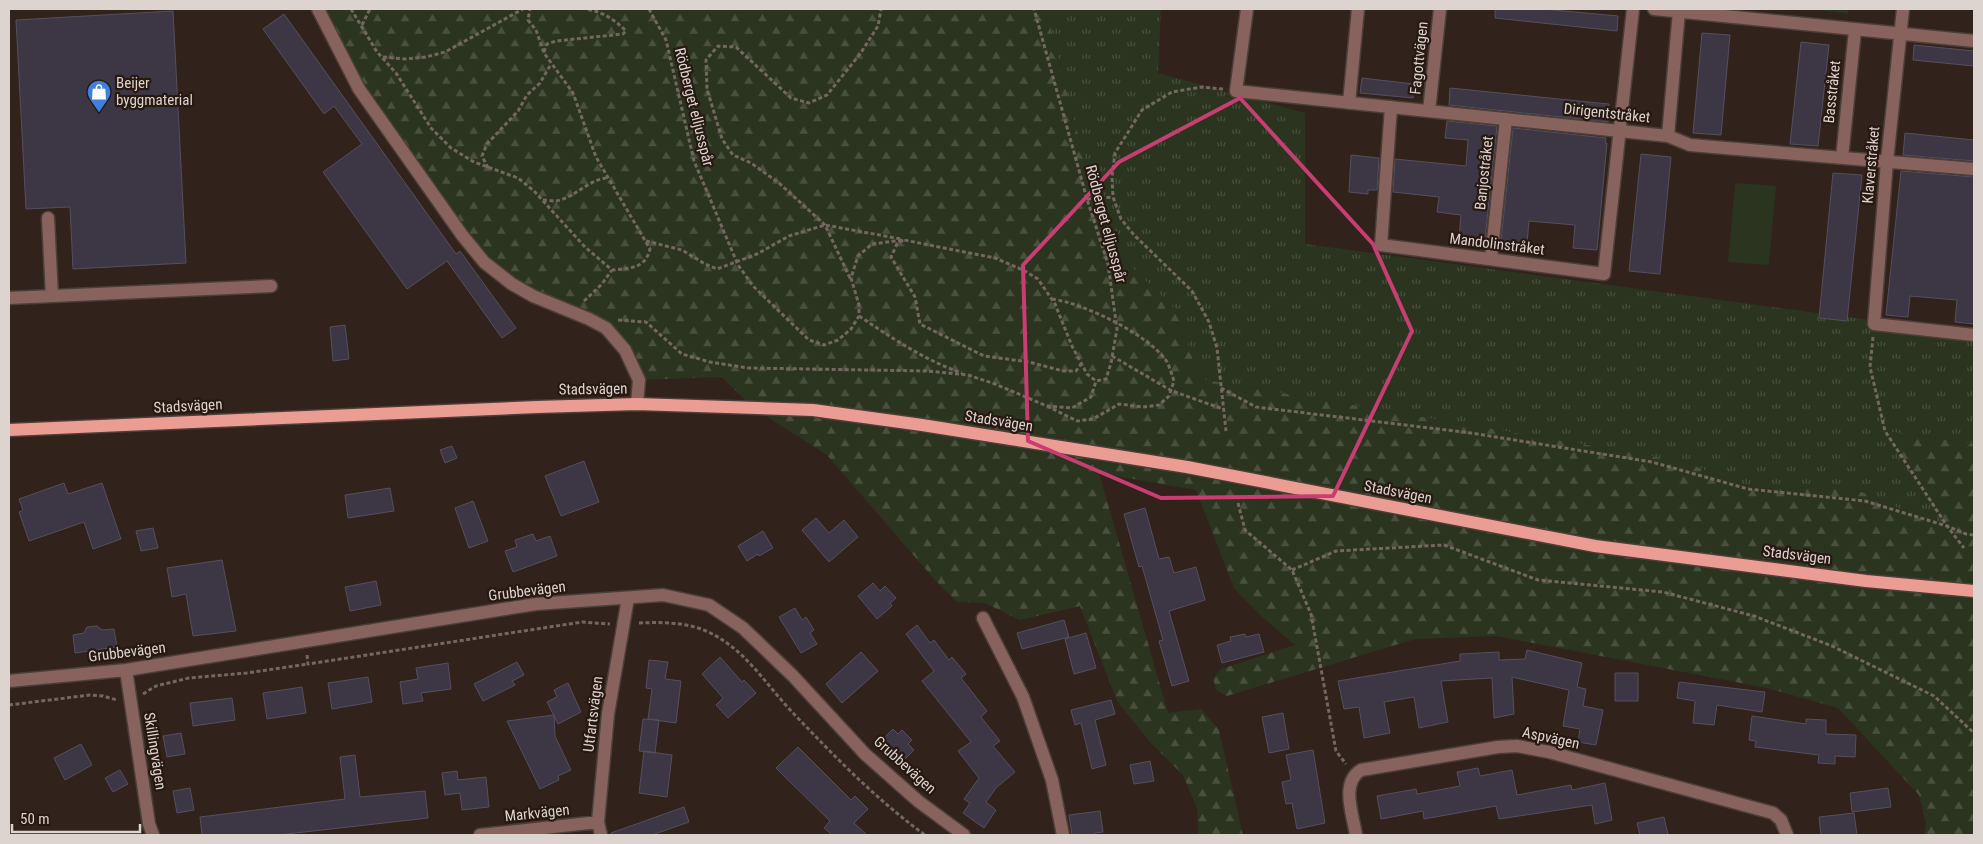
<svg xmlns="http://www.w3.org/2000/svg" width="1983" height="844" font-family="'Roboto Condensed',sans-serif">
	<style>
		.grass { fill: url(#grass-tufts) }
		.forest { fill: url(#forest-firs) }
		.green { fill: #2b341e }
		.building { fill: #3c3645; stroke: #554f5e }
		.lines { fill: none; stroke-linecap: round; stroke-linejoin: round }
		.minor-casing { stroke: #4d3f38; stroke-width: 15 }
		.major-casing { stroke: #4d3f38; stroke-width: 15 }
		.path { stroke: #746760; stroke-width: 3; stroke-dasharray: 4 2.5; stroke-linecap: butt }
		.minor { stroke: #88635d; stroke-width: 12 }
		.major { stroke: #eb9d93; stroke-width: 12 }
		.marked { fill: none; stroke: #c83e72; stroke-width: 4; stroke-linejoin: round }
		.labels { text-anchor: middle; dominant-baseline: central; stroke-width: 4.5; stroke-linejoin: round; paint-order: stroke }
		.street-label { font-size: 15px; fill: #ded4cf; stroke: #271911 }
		.poi-label { font-size: 15px; fill: #ded4cf; stroke: #271911; text-anchor: start }
	</style>
	<defs>
		<pattern id="grass-tufts" width="24" height="20" patternUnits="userSpaceOnUse" patternTransform="scale(1.25)"><rect width="24" height="20" fill="#2b341e"/><path d="M3 7l-1-3M5 7V3M7 7l1-3M15 17l-1-3M17 17v-4M19 17l1-3" fill="none" stroke="#49503e"/></pattern>
		<pattern id="forest-firs" width="22" height="20" patternUnits="userSpaceOnUse" patternTransform="scale(1.25)"><rect width="22" height="20" fill="#2b341e"/><path d="M5 1l3.5 6h-7zM16 11l3.5 6h-7z" fill="#49503e"/></pattern>
	</defs>
	<rect width="100%" height="100%" fill="#31231b"/>
	<path class="grass" d="M1046,9H1161L1158,73L1305,113V244L1974,334V444L1886,431L1947,526L1914,516L1875,496L1841,486L1748,489L1686,462L1200,379L1176,310L1121,257L1098,204L1071,109Z"/>
	<path class="forest" d="M318,9H1046L1071,109L1098,204L1121,257L1176,310L1200,379L1686,462L1748,489L1841,486L1875,496L1914,516L1946,526L1885,431L1974,444V835H1924L1926,824L1919,795L1838,708L1767,688L1496,636L1415,639L1227,696L1217,691L1213,679L1221,669L1295,645L1260,615L1234,588L1196,490L1099,473L1168,713L1201,709L1219,730L1243,835H1198L1197,808L1183,775L1150,742L1117,701L1080,606L1020,620L985,603L957,602L935,580L827,455L752,407L722,377L639,380L606,328L499,275L405,155Z"/>
	<path class="green" d="M1811,9H1848V14Z
		M1735,183L1776,186L1769,265L1728,262Z"/>
	<path class="building" d="M1495,9H1543L1618,16L1617,31L1495,18Z
		M173,11L186,263L73,269L70,207L26,209L16,20Z
		M284,14L456,254L460,251L516,328L502,338L447,261L407,289L323,172L362,144L334,106L324,114L263,29Z
		M1702,33L1730,35L1721,135L1693,133Z
		M1801,42L1829,45L1818,146L1790,144Z
		M1914,45L1974,51V66L1913,60Z
		M1362,78L1414,84L1413,98L1360,93Z
		M1450,88L1609,104L1608,122L1449,105Z
		M1447,121L1497,126L1485,239L1459,237L1461,215L1437,212L1439,197L1393,192L1395,159L1466,166L1468,140L1445,138Z
		M1513,128L1606,138L1605,143H1607L1597,250L1573,248L1575,225L1529,221L1527,243L1501,240Z
		M1905,133L1974,140V161L1903,155Z
		M1641,154L1671,157L1660,274L1629,271Z
		M1351,155L1379,158L1377,190H1368V194L1349,192Z
		M1901,171L1974,177V324L1955,322L1957,300L1910,296L1908,317L1886,315Z
		M1833,173L1862,175L1847,321L1819,318Z
		M345,325L349,359L333,361L330,327Z
		M452,446L457,458L445,463L440,450Z
		M584,461L599,502L561,516L545,476Z
		M64,483L68,494L102,483L121,539L93,549L84,522L29,541L19,512L23,510L19,499Z
		M390,488L394,511L348,518L345,495Z
		M473,501L488,541L469,548L455,508Z
		M1145,508L1159,559L1169,557L1174,573L1196,567L1205,600L1169,611L1189,681L1172,686L1159,641L1163,640L1142,566L1139,567L1124,514Z
		M816,518L829,533L844,520L858,537L829,562L802,530Z
		M153,528L158,548L141,551L136,531Z
		M763,531L773,548L759,556L758,554L747,561L738,546Z
		M533,534L536,541L550,536L557,556L513,572L505,551L517,547L515,540Z
		M222,560L236,631L193,636L186,594L172,597L167,568Z
		M376,581L381,605L350,611L345,587Z
		M873,583L880,591L885,586L896,598L890,603L892,606L877,619L858,596Z
		M795,608L802,620L806,617L814,630L810,633L817,644L801,653L779,617Z
		M1064,620L1069,637L1022,649L1017,633Z
		M917,625L930,643L934,640L949,660L952,657L966,674L961,678L987,711L981,717L1000,741L993,746L1015,772L996,788L986,802L996,810L984,828L963,813L970,803L964,799L979,778L958,751L971,742L922,681L934,671L906,634Z
		M97,626L102,630L114,629L117,647L75,653L73,635L84,633L87,627Z
		M1086,633L1096,668L1074,674L1065,639Z
		M1245,634L1246,637L1259,634L1264,652L1222,663L1217,645L1231,641L1230,637Z
		M1527,650L1582,663L1577,687L1586,689L1583,706L1603,710L1596,745L1578,742L1580,729L1563,726L1569,690L1512,677L1514,714L1494,718L1492,678L1441,681L1448,722L1419,728L1414,697L1384,702L1390,733L1364,738L1359,707L1344,709L1338,681L1460,661V654L1499,652V660L1525,659Z
		M861,652L878,671L842,703L826,684Z
		M720,657L742,682L744,680L756,693L728,718L716,705L723,698L702,674Z
		M649,660L668,662L665,679L681,681L676,723L648,719L652,689L646,688Z
		M517,662L524,675L512,681L515,685L483,701L474,684Z
		M448,663L451,689L421,693L423,701L403,704L400,682L418,679L416,668Z
		M1615,673H1638V701H1615Z
		M368,677L372,702L332,709L328,683Z
		M1679,682L1765,692L1762,712L1717,705L1714,725L1693,723L1695,701L1677,698Z
		M568,683L581,712L558,724L547,702L557,697L554,690Z
		M302,687L306,713L267,719L263,693Z
		M232,698L235,720L193,726L190,703Z
		M1111,700L1115,714L1095,720L1106,765L1092,769L1081,723L1075,725L1071,710Z
		M1283,713L1289,749L1269,753L1262,717Z
		M554,715L555,736L571,770L558,776L559,780L540,789L507,721Z
		M1752,716L1806,724V719L1826,720V734L1856,735L1855,757L1835,756V764L1818,763L1819,755L1755,747L1756,741L1749,740Z
		M643,719L659,720L655,753L639,751Z
		M893,729L898,734L902,730L912,740L908,744L914,750L902,762L881,741Z
		M181,733L185,754L167,757L163,736Z
		M81,744L92,765L65,780L54,758Z
		M798,747L851,800L855,796L868,809L854,823L867,835H832L824,828L830,821L776,768Z
		M1313,750L1325,823L1297,829L1292,803L1286,804L1282,782L1291,780L1286,755Z
		M644,751L672,755L667,797L639,793Z
		M355,755L360,797L425,791L428,818L278,835H202L200,817L345,799L340,757Z
		M1150,761L1154,781L1134,784L1130,765Z
		M1478,768L1480,776L1512,770L1517,795L1571,785L1572,790L1605,783L1612,820L1595,824L1592,805L1499,819L1496,806L1424,819L1423,811L1381,819L1377,796L1416,789L1417,794L1460,786L1457,772Z
		M120,770L128,784L113,792L105,778Z
		M457,771L458,780L486,777L489,807L462,810L460,793L445,795L442,773Z
		M190,788L194,810L177,813L173,791Z
		M1888,788L1891,807L1852,812L1850,793Z
		M684,807L689,822L652,835H611V833Z
		M1100,811L1103,832L1095,833V835H1072L1069,815Z
		M1854,813L1857,835H1821L1819,817Z
		M1664,817L1668,835H1640L1637,823Z"/>
	<g class="lines">
		<defs>
			<path id="minor" d="M318,9L359,89L462,235L484,262L512,284L533,296L589,319L606,328L625,350L639,380L637,404
				M1247,9L1236,91L1668,136L1690,145L1974,169
				M1654,9L1974,41
				M1903,9L1887,161L1874,324L1974,335
				M1349,103L1358,9
				M1391,107L1381,245L1604,274L1633,9
				M1429,111L1440,9
				M1668,136L1679,11
				M1842,158L1855,30
				M48,218L52,296
				M1491,259L1506,119
				M9,298L271,286
				M983,618L1023,697L1052,780L1063,835
				M126,670L149,824L153,835
				M9,681L126,670L536,604L663,595L709,605L743,628L793,676L865,754L918,801L964,835
				M480,835L598,822
				M601,835L598,822L608,714L628,598
				M1356,835C1353,815 1340,783 1361,770L1498,747L1517,746L1549,752L1773,813L1781,820L1787,835"/>
			<path id="major" d="M9,430L537,407L637,404L813,410L922,425L1187,467L1595,546L1866,581L1974,591"/>
		</defs>
		<use href="#minor" class="minor-casing"/>
		<use href="#major" class="major-casing"/>
		<path class="path" d="M351,9L377,52L396,73L431,128L451,148L474,162L518,178L534,191L585,247L612,270C630,268 645,269 650,249L596,157L573,93L544,53L536,30L528,20L530,9
			M649,9L666,40L694,161L738,265L753,286L809,340L824,345L838,340L851,329L859,316V305L851,278L858,256L872,244L904,240L995,258L1023,270L1038,279L1055,304L1072,346L1087,374L1096,381L1106,379L1111,363L1117,329L1108,264L1087,199L1034,9
			M362,25L370,9
			M544,52L547,44L556,41L623,34L626,31C614,19 603,12 586,9
			M383,57L405,59L426,57L445,52L523,9
			M1223,89L1202,87L1172,92L1142,110L1115,153L1112,177L1113,197L1121,219L1134,235L1192,291L1209,322L1217,348L1226,431
			M488,168L482,156L487,144L518,111L527,95L540,83L551,64
			M1087,199L1113,197
			M543,200C547,200 552,201 556,201C575,198 588,179 608,178
			M903,240L897,244L891,257L915,297L920,324L984,356L1029,362L1063,371H1076L1081,364
			M646,241L682,250L705,264L717,269L757,254L789,236L825,225L901,239
			M850,278L825,225L779,183L751,163L733,155L722,139L707,89L706,60L718,46L736,47L791,98L809,103L827,95L860,54L878,26L881,9
			M584,301L602,284L612,270
			M859,316C892,338 924,360 962,373
			M618,320L646,322L682,354L710,362L748,368L927,371L968,375
			M1873,337L1870,367L1885,431L1947,526L1964,548
			M1112,356L1172,391L1223,409
			M968,375L995,384L1047,406L1072,408L1091,397L1096,381
			M1221,388L1256,407L1471,433L1652,462L1748,489L1865,501L1947,526L1966,534L1974,535
			M1047,406L1077,421L1093,419L1119,404L1143,407L1159,405L1169,396L1174,381C1172,375 1170,368 1167,362C1150,335 1083,303 1052,299
			M1238,503L1245,530L1292,570L1311,614L1336,751L1346,764
			M1292,570L1336,551L1444,545L1538,580L1663,592L1754,616L1832,646L1934,696L1974,733
			M639,623C661,622 685,622 706,631C745,648 766,685 794,714C835,757 877,800 925,835
			M307,655L308,664L582,622L610,624
			M143,694L156,686L189,678L247,673L308,664
			M9,705L90,695L103,696L117,700"/>
		<use href="#minor" class="minor"/>
		<use href="#major" class="major"/>
	</g>
	<path class="marked" d="M1240,98L1373,244L1412,331L1333,496L1161,498L1028,441L1023,265L1119,162Z"/>
	<defs>
		<symbol id="shop-pin" viewBox="-11 -11 22 30"><path d="M0 17L-7.5 6A9.5 9.5 0 1 1 7.5 6Z" fill="#3f7fe0" stroke="#271911"/><path d="M-5-2.5h2.3a2.7 3.5 0 0 1 5.4 0H5L5.5 6h-11ZM-1.5-2.5h3a1.5 2.3 0 0 0-3 0Z" fill="#fff"/></symbol>
	</defs>
	<g fill-rule="evenodd">
		<use href="#shop-pin" x="85" y="78" width="28" height="38"/>
	</g>
	<g class="labels">
		<g class="street-label">
			<text transform="translate(1419 58) rotate(-84)">Fagottvägen</text>
			<text transform="translate(1832 92) rotate(-84)">Basstråket</text>
			<text transform="translate(694 107) rotate(76)">Rödberget elljusspår</text>
			<text transform="translate(1607 113) rotate(6)">Dirigentstråket</text>
			<text transform="translate(1871 165) rotate(-85)">Klaverstråket</text>
			<text transform="translate(1484 173) rotate(-84)">Banjostråket</text>
			<text transform="translate(1106 224) rotate(75)">Rödberget elljusspår</text>
			<text transform="translate(1497 244) rotate(7)">Mandolinstråket</text>
			<text transform="translate(593 389) rotate(-1)">Stadsvägen</text>
			<text transform="translate(188 406) rotate(-3)">Stadsvägen</text>
			<text transform="translate(999 421) rotate(9)">Stadsvägen</text>
			<text transform="translate(1398 492) rotate(11)">Stadsvägen</text>
			<text transform="translate(1797 555) rotate(7)">Stadsvägen</text>
			<text transform="translate(527 591) rotate(-7)">Grubbevägen</text>
			<text transform="translate(127 652) rotate(-7)">Grubbevägen</text>
			<text transform="translate(593 714) rotate(-83)">Utfartsvägen</text>
			<text transform="translate(1551 738) rotate(12)">Aspvägen</text>
			<text transform="translate(155 751) rotate(81)">Skillingvägen</text>
			<text transform="translate(905 765) rotate(42)">Grubbevägen</text>
			<text transform="translate(537 813) rotate(-6)">Markvägen</text>
		</g>
		<g class="poi-label">
			<text x="116" y="83">Beijer<tspan x="116" dy="17">byggmaterial</tspan></text>
		</g>
	</g>
	<rect width="1983" height="844" fill="none" stroke="#ded4cf" stroke-width="20"/>
	<path d="M12 824v8h128v-8" fill="none" stroke="#ded4cf" stroke-width="2.5"/>
	<text x="20" y="824" font-size="15" fill="#ded4cf" stroke="#271911" stroke-width="4" paint-order="stroke">50 m</text>
</svg>
